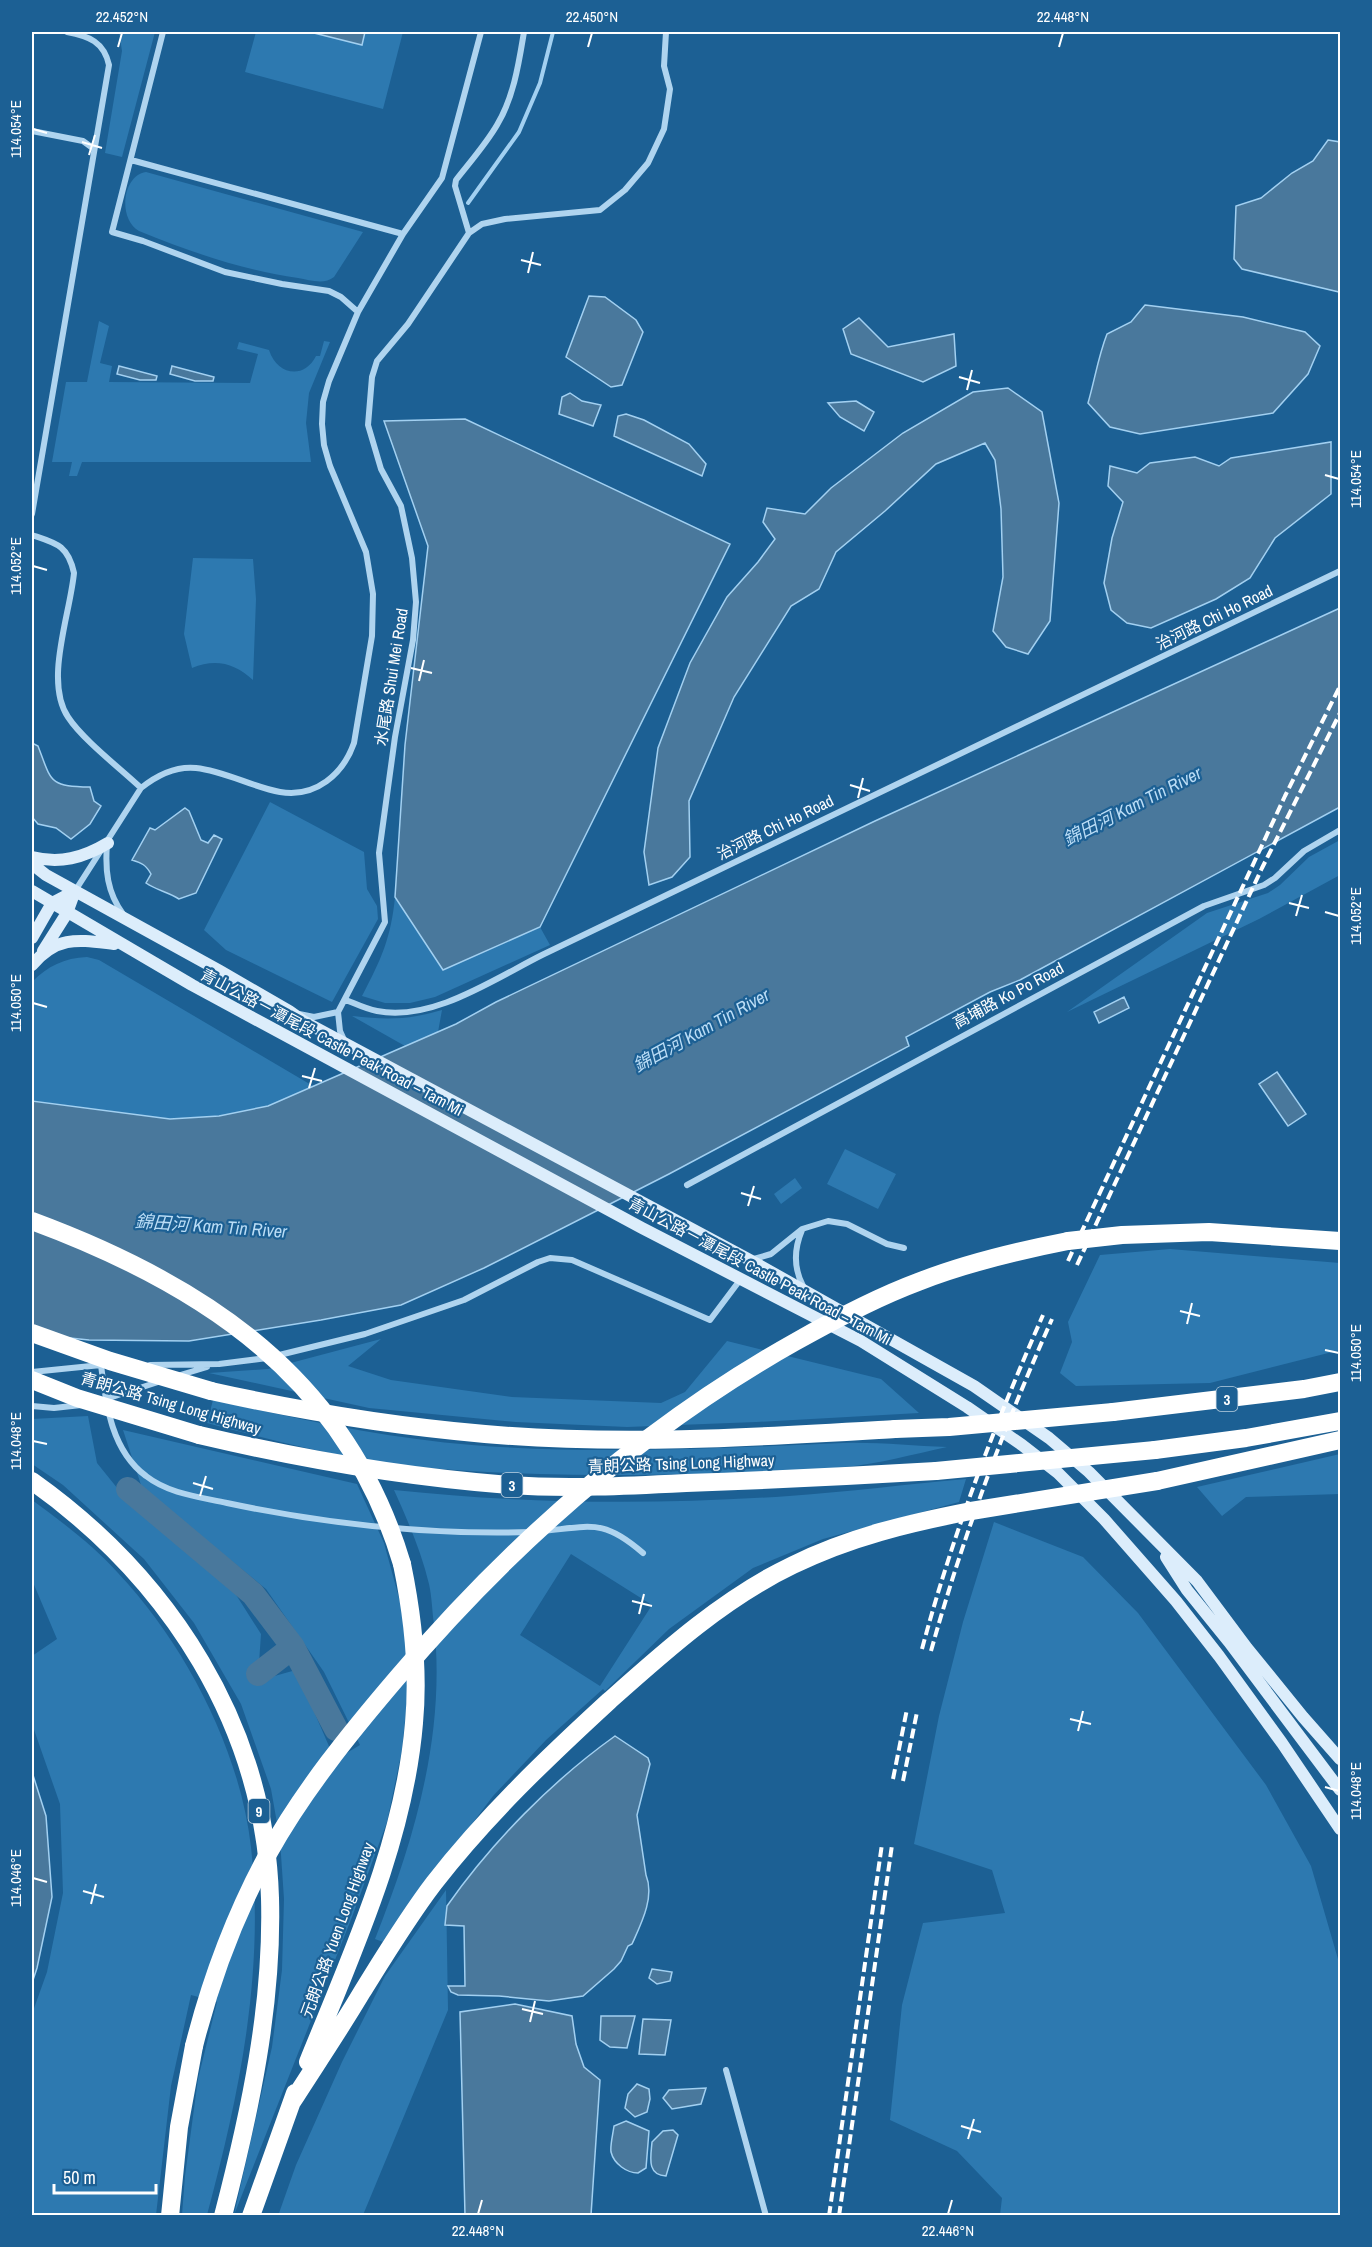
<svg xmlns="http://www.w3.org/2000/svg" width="1372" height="2247" font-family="'Archivo Narrow','Noto Sans TC',sans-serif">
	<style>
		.green { fill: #2d79b0; fill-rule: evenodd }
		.water { fill: #49789c; stroke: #a2d0f1; stroke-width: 1.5 }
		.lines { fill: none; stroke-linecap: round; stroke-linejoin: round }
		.stream { stroke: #a2d0f1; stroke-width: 4 }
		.river { stroke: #49789c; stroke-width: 24 }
		.street { stroke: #afd4ef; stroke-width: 6 }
		.secondary { stroke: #dcedfb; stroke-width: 12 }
		.highway { stroke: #fff; stroke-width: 18 }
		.rail { stroke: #fff; stroke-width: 4; stroke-dasharray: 10 4.5; stroke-linecap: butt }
		.highway-bridge { stroke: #fff; stroke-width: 18 }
		.ticks { fill: none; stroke: #fff; stroke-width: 2 }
		.labels { text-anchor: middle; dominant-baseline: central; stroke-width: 4.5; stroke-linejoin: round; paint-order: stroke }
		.shield { fill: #1c6094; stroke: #bbcfdf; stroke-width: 1.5 }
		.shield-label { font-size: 15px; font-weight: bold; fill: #fff }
		.street-label { font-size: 16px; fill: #fff; stroke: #1c6094 }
		.water-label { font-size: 18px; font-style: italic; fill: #bbddf6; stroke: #1c6094 }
		.neatline { fill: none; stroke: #fff; stroke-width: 2 }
		.ticks-label { font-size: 15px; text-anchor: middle; fill: #fff }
	</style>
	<rect width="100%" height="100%" fill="#1c6094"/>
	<path class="green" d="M119,32H155L122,157L105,153L122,51Z
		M256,32H403L383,109L245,72Z
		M146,172L363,232L334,277C324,285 310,280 298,278C242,270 191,252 139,231C117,218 123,175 146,172Z
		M99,321L109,326L100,363L112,366L109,382L250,383L258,354L237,349L239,342L269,350C277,375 304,380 316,356H320L324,341L330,342L309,393L306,423L311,462H82L77,476H69L72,462H52L66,382H87Z
		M193,558L253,559L256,599L253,680C235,663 215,658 192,668L184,634Z
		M270,802L364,852L367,889L377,906L378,919L332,1002L226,950L204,930Z
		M1340,840V875L1259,919L1067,1012L1207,913L1268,893L1280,885L1309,857Z
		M395,897L443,970L540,927L550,945L435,997L410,1003H385L362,996C381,960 391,938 395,897Z
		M87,957L99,960L313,1086L268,1106L219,1116L170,1119L32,1101V982C48,966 64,958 87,957Z
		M442,1010L438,1032L405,1046L352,1016C387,1020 408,1020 442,1010Z
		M845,1149L896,1174L878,1209L827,1184Z
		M795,1178L802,1188L781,1204L774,1194Z
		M1170,1249L1340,1263V1350L1210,1383L1076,1386L1060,1373L1072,1342L1068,1322L1100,1255Z
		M381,1339L348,1366L391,1380L512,1397L661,1403L685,1392L727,1341L881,1379L919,1413L756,1422L627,1427L516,1422L369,1408L209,1373L268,1369Z
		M213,1400C299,1419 384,1438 472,1445C596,1455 720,1448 843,1443C878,1442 913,1446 947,1447C914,1454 879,1464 845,1467C776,1474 706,1474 637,1475C547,1475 455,1474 366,1460C312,1451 260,1437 207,1423Z
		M88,1416L97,1463L122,1494L233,1590L261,1634L259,1663L247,1671L253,1682L296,1670L335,1760L360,1745L324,1672L266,1589L142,1488L123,1430L357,1484L384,1543L402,1609L409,1680L402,1750L387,1822L352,1917L234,2215L272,2047L282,1970L284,1899L280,1840L271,1789L241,1704L194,1623L144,1559L63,1485L32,1464V1419Z
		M1340,1454V1494L1246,1497L1222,1516L1197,1487Z
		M966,1479L959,1502L823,1539L753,1568L669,1629L605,1691L603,1689L546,1740L493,1796L383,1942L375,1939C415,1838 446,1733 434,1624C432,1611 432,1597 429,1584C421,1551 408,1521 394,1490C526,1504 657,1505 789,1496C848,1492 907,1484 966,1479ZM571,1554L652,1605L600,1686L520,1635Z
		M32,1500C62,1522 93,1545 118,1573C185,1644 240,1750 251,1847C265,1972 239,2096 207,2215H182L185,2176L198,2079L217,2002L191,1995L171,2086L156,2215H32V2014L47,1972L63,1893L60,1804L32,1724V1656L57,1639L32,1580Z
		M994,1522L1083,1557L1138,1613L1266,1785L1311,1866L1340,1966V2197L1339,2215H1000L1002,2198L957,2151L890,2120L902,2005L923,1923L1005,1913L992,1870L914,1844L939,1716L963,1622Z
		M446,1890L448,2010L363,2215L278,2216L296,2165L342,2062L385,1976Z"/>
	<path class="water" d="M310,32H365L362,45Z
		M1328,140L1340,142L1339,292L1242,269L1234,259L1236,206L1261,198L1292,173L1313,161Z
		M589,296L605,297L636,320L643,332L622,385L611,387L566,357Z
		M1145,305L1243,317L1305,332L1320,346L1308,374L1273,413L1140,434L1110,427L1088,403C1095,379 1098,357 1107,334L1131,322Z
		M859,318L888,347L954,334L956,366L923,382L851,354L843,329Z
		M119,366L157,376L156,380H140L117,374Z
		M172,366L214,377L213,381H195L170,374Z
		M1008,388L1042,412L1059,503L1050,621L1028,654L1006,647L993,631L1003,577L1001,509L995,460L985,443L936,464L885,511L836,552L819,589L791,606L734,697L689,801L690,857L672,877L649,885L644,852L658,748L690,663L727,597L758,562L775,539L763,522L767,508L805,514L831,488L903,433L973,392Z
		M570,393L582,401L601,405L593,426L559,414L562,397Z
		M856,401L874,412L864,431L840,417L828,403Z
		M626,414L644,420L689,444L706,464L702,476L614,436L618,416Z
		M465,419L730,544L540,927L443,970L395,897L405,745L428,546L384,421Z
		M1331,442V494L1275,538L1250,578L1216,599L1151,628L1127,623L1111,610L1104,583L1112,538L1123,502L1108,486L1110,466L1137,473L1150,463L1195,457L1219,466L1231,458Z
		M1340,608V807L1020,980L990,992L906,1037L909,1046L669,1174L484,1268L401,1305L321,1320L189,1341L89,1340L32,1334V1101L170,1119L219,1116L268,1106L456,1024L496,1002L875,821Z
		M32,743L38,746C52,783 49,786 90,787L94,801L101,806L90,824L71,839L56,828L38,824L32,817Z
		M185,808L189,811L201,840L208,843L214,835L222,839L196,893L179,899C168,892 156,890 146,883L151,874C146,865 142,863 132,860L150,828L155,830Z
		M1124,997L1129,1008L1099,1023L1094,1012Z
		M1277,1072L1306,1114L1288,1126L1259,1084Z
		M615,1736L648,1758L650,1764L637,1815L646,1875C655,1897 641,1924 632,1944L628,1946L621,1961L614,1969L583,1996L549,2001L499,1996L458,1995L451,1992L448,1986H465L464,1926L445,1925L447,1906C492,1842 552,1781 615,1736Z
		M32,1772L46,1816L52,1897L37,1968L32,1983Z
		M652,1969L672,1972L670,1981L657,1984L649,1978Z
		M515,2004L572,2016L576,2044L584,2067L600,2080L591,2215H465L460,2012Z
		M601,2016H635L627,2048L610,2047L600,2040Z
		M643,2019L671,2020L665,2055L639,2054Z
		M637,2084L649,2089L650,2099L647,2112L635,2117L625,2108L628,2094Z
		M706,2088L701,2104L672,2109L663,2098L669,2090Z
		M626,2121L649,2131L646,2168L638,2173C627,2173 614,2164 611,2152C610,2145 613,2134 614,2126Z
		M673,2130L678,2135L666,2176C646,2175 651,2156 652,2142L663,2131Z"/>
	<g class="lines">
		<path class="stream" d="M468,203L519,132L540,83L553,32"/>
		<path class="river" d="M128,1489L253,1594L293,1647L336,1729
			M258,1674L293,1647"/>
		<path class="street" d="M163,32L112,232L143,241L225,272L282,284L329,291L341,297L358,312
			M32,131L83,141L94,149
			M131,160L403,234
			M469,233L455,186L456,180C470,162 486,144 497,125C514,97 519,62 524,32
			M32,514L109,65C104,42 89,36 67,32
			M32,535C56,543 68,545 74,573C70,615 44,681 68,717C83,740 121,769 141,788
			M107,844C105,870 107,892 123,914
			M75,891L141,788C156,776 176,766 196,768C225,771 252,787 280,792C316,798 343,774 354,743L372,636L373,594L366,552L330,466L324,445L322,424L323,402L329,381L358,312L403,234L442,178L481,32
			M346,1000C356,1004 366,1009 377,1011C432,1022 494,979 542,955L1340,571
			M299,1014L314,1017L338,1012
			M345,1042L340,1031L338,1012L385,922L379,853L395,737L413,640L416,602L412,558L401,506L381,469L368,425L372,377L377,361L408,324L469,233L482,224L505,219L600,210L625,190L648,163L664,129L670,89L664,66L666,32
			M687,1185L1204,906L1264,885L1275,878L1304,851L1340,830
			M802,1230C794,1249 793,1267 803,1286
			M754,1259L771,1254L802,1229L828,1221L847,1224L887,1244L904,1248
			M101,1365C106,1404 111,1450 146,1476C169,1494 200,1497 227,1503C326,1524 430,1535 531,1532
			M150,1365L219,1364L267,1358L365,1334L464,1300L538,1262L550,1258L572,1260L710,1320L740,1280
			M32,1372L101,1365
			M177,1376L207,1367
			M103,1400L161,1381
			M32,1406L54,1408L81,1405
			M544,1531C592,1526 604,1519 643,1553
			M726,2070L766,2216"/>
		<path class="secondary" d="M32,857C60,864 83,858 108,843
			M32,864L46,875L220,971L289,1011L303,1021L748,1259L974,1386L1049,1438L1089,1472L1197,1581L1247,1648L1303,1717L1340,1759
			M32,891L192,985L642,1228L861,1341L967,1407L1022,1445L1058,1473L1104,1519L1176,1601L1219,1656L1282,1743L1340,1829
			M32,938L52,903L75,891
			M43,951L67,913L75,891
			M32,965C58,935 79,940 114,944
			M1166,1557L1187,1590L1229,1642L1340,1790"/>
		<path class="highway" d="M1068,1241L1122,1235L1209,1232L1340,1241
			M211,1391C301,1411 393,1426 485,1434C621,1446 759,1437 895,1429
			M1113,1412L1304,1389L1340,1382
			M199,1435C301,1459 404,1477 509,1485C567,1489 627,1486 686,1483C769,1480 852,1476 936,1471
			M1155,1450L1246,1438L1340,1421
			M32,1481C170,1579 265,1726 270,1898C273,2005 250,2112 223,2216
			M1157,1481L1340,1440
			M308,2062C352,1953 404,1842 414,1723C419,1669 413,1617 402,1564
			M292,2102C315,2066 340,2029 362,1992C385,1955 408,1917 434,1883C486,1816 547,1758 609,1701C665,1651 724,1598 793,1565C850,1537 909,1523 971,1511
			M170,2216L179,2127L194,2046
			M251,2216L295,2093"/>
		<path class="rail" d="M1068,1261L1285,796L1340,686
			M1077,1265L1262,868L1340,713
			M922,1649C953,1533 995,1424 1043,1315
			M931,1651C963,1536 1004,1427 1052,1319
			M893,1779L907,1709
			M903,1781L917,1712
			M829,2216L882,1844
			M839,2216L892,1845"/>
		<path class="highway-bridge" d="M32,1221C205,1285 347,1379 402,1564
			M32,1333L110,1361L211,1391
			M32,1380L77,1398L199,1435
			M895,1429L949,1427L1113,1412
			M936,1471L1155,1450
			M971,1511L1157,1481
			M194,2046C211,1979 235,1915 268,1854C303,1791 350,1733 397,1678C511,1544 640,1429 795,1342C834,1320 875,1298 918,1282C966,1263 1017,1251 1068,1241"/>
	</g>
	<path class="ticks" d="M118,47L122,33M588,47L592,33M1059,47L1063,33M33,129L47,133M82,142L102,148M89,155L95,135M521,260L541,265M528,273L533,252M959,377L980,383M967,390L972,370M1325,475L1339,479M33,566L47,570M411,668L432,673M419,681L424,660M850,785L870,791M858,798L863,778M1289,903L1309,908M1325,912L1339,916M1296,916L1302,895M33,1003L47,1007M302,1076L322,1081M309,1088L315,1068M741,1193L761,1199M748,1206L754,1186M1180,1311L1200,1316M1187,1324L1192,1303M1325,1350L1339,1353M33,1441L47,1444M193,1483L213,1489M200,1496L206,1476M632,1601L652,1606M639,1614L644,1594M1070,1719L1091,1724M1078,1731L1083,1711M1325,1787L1339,1791M33,1878L47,1882M83,1891L104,1897M91,1904L96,1884M522,2009L543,2014M530,2022L535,2001M961,2126L981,2132M968,2139L974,2119M478,2214L482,2200M948,2214L952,2200"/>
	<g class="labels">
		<g class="shield">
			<rect x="1216.5" y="1387" width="21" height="24" rx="4.5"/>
			<rect x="501.5" y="1473" width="21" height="24" rx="4.5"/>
			<rect x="248.5" y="1799" width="21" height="24" rx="4.5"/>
		</g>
		<g class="shield-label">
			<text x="1227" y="1399">3</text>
			<text x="512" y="1485">3</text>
			<text x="259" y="1811">9</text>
		</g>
		<g class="street-label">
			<text transform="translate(1214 617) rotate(-26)">治河路 Chi Ho Road</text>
			<text transform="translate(391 677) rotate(-81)">水尾路 Shui Mei Road</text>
			<text transform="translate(775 827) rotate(-26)">治河路 Chi Ho Road</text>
			<text transform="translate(1008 995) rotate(-28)">高埔路 Ko Po Road</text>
			<text transform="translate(332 1042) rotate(28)">青山公路－潭尾段 Castle Peak Road – Tam Mi</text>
			<text transform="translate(760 1271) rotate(28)">青山公路－潭尾段 Castle Peak Road – Tam Mi</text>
			<text transform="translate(171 1403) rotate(16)">青朗公路 Tsing Long Highway</text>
			<text transform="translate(681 1463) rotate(-2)">青朗公路 Tsing Long Highway</text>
			<text transform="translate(337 1930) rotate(-70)">元朗公路 Yuen Long Highway</text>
		</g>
		<g class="water-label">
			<text transform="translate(1132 806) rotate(-27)">錦田河 Kam Tin River</text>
			<text transform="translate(701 1030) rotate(-29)">錦田河 Kam Tin River</text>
			<text transform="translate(211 1226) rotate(4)">錦田河 Kam Tin River</text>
		</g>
	</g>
	<rect width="1372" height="2247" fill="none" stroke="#1c6094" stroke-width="66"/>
	<path d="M54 2184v9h102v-9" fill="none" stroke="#ffffff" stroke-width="3"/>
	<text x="63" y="2184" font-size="18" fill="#ffffff" stroke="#1c6094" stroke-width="4.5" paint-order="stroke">50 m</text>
	<rect x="33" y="33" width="1306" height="2181" class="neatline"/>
	<g class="ticks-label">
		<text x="122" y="22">22.452°N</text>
		<text x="592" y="22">22.450°N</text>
		<text x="1063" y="22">22.448°N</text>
		<text transform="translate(16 129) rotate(-90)" y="5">114.054°E</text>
		<text transform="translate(1356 479) rotate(-90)" y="5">114.054°E</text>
		<text transform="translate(16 566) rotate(-90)" y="5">114.052°E</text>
		<text transform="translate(1356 916) rotate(-90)" y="5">114.052°E</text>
		<text transform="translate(16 1003) rotate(-90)" y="5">114.050°E</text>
		<text transform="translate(1356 1353) rotate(-90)" y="5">114.050°E</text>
		<text transform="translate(16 1441) rotate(-90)" y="5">114.048°E</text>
		<text transform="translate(1356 1791) rotate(-90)" y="5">114.048°E</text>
		<text transform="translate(16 1878) rotate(-90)" y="5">114.046°E</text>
		<text x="478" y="2236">22.448°N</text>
		<text x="948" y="2236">22.446°N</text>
	</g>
</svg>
